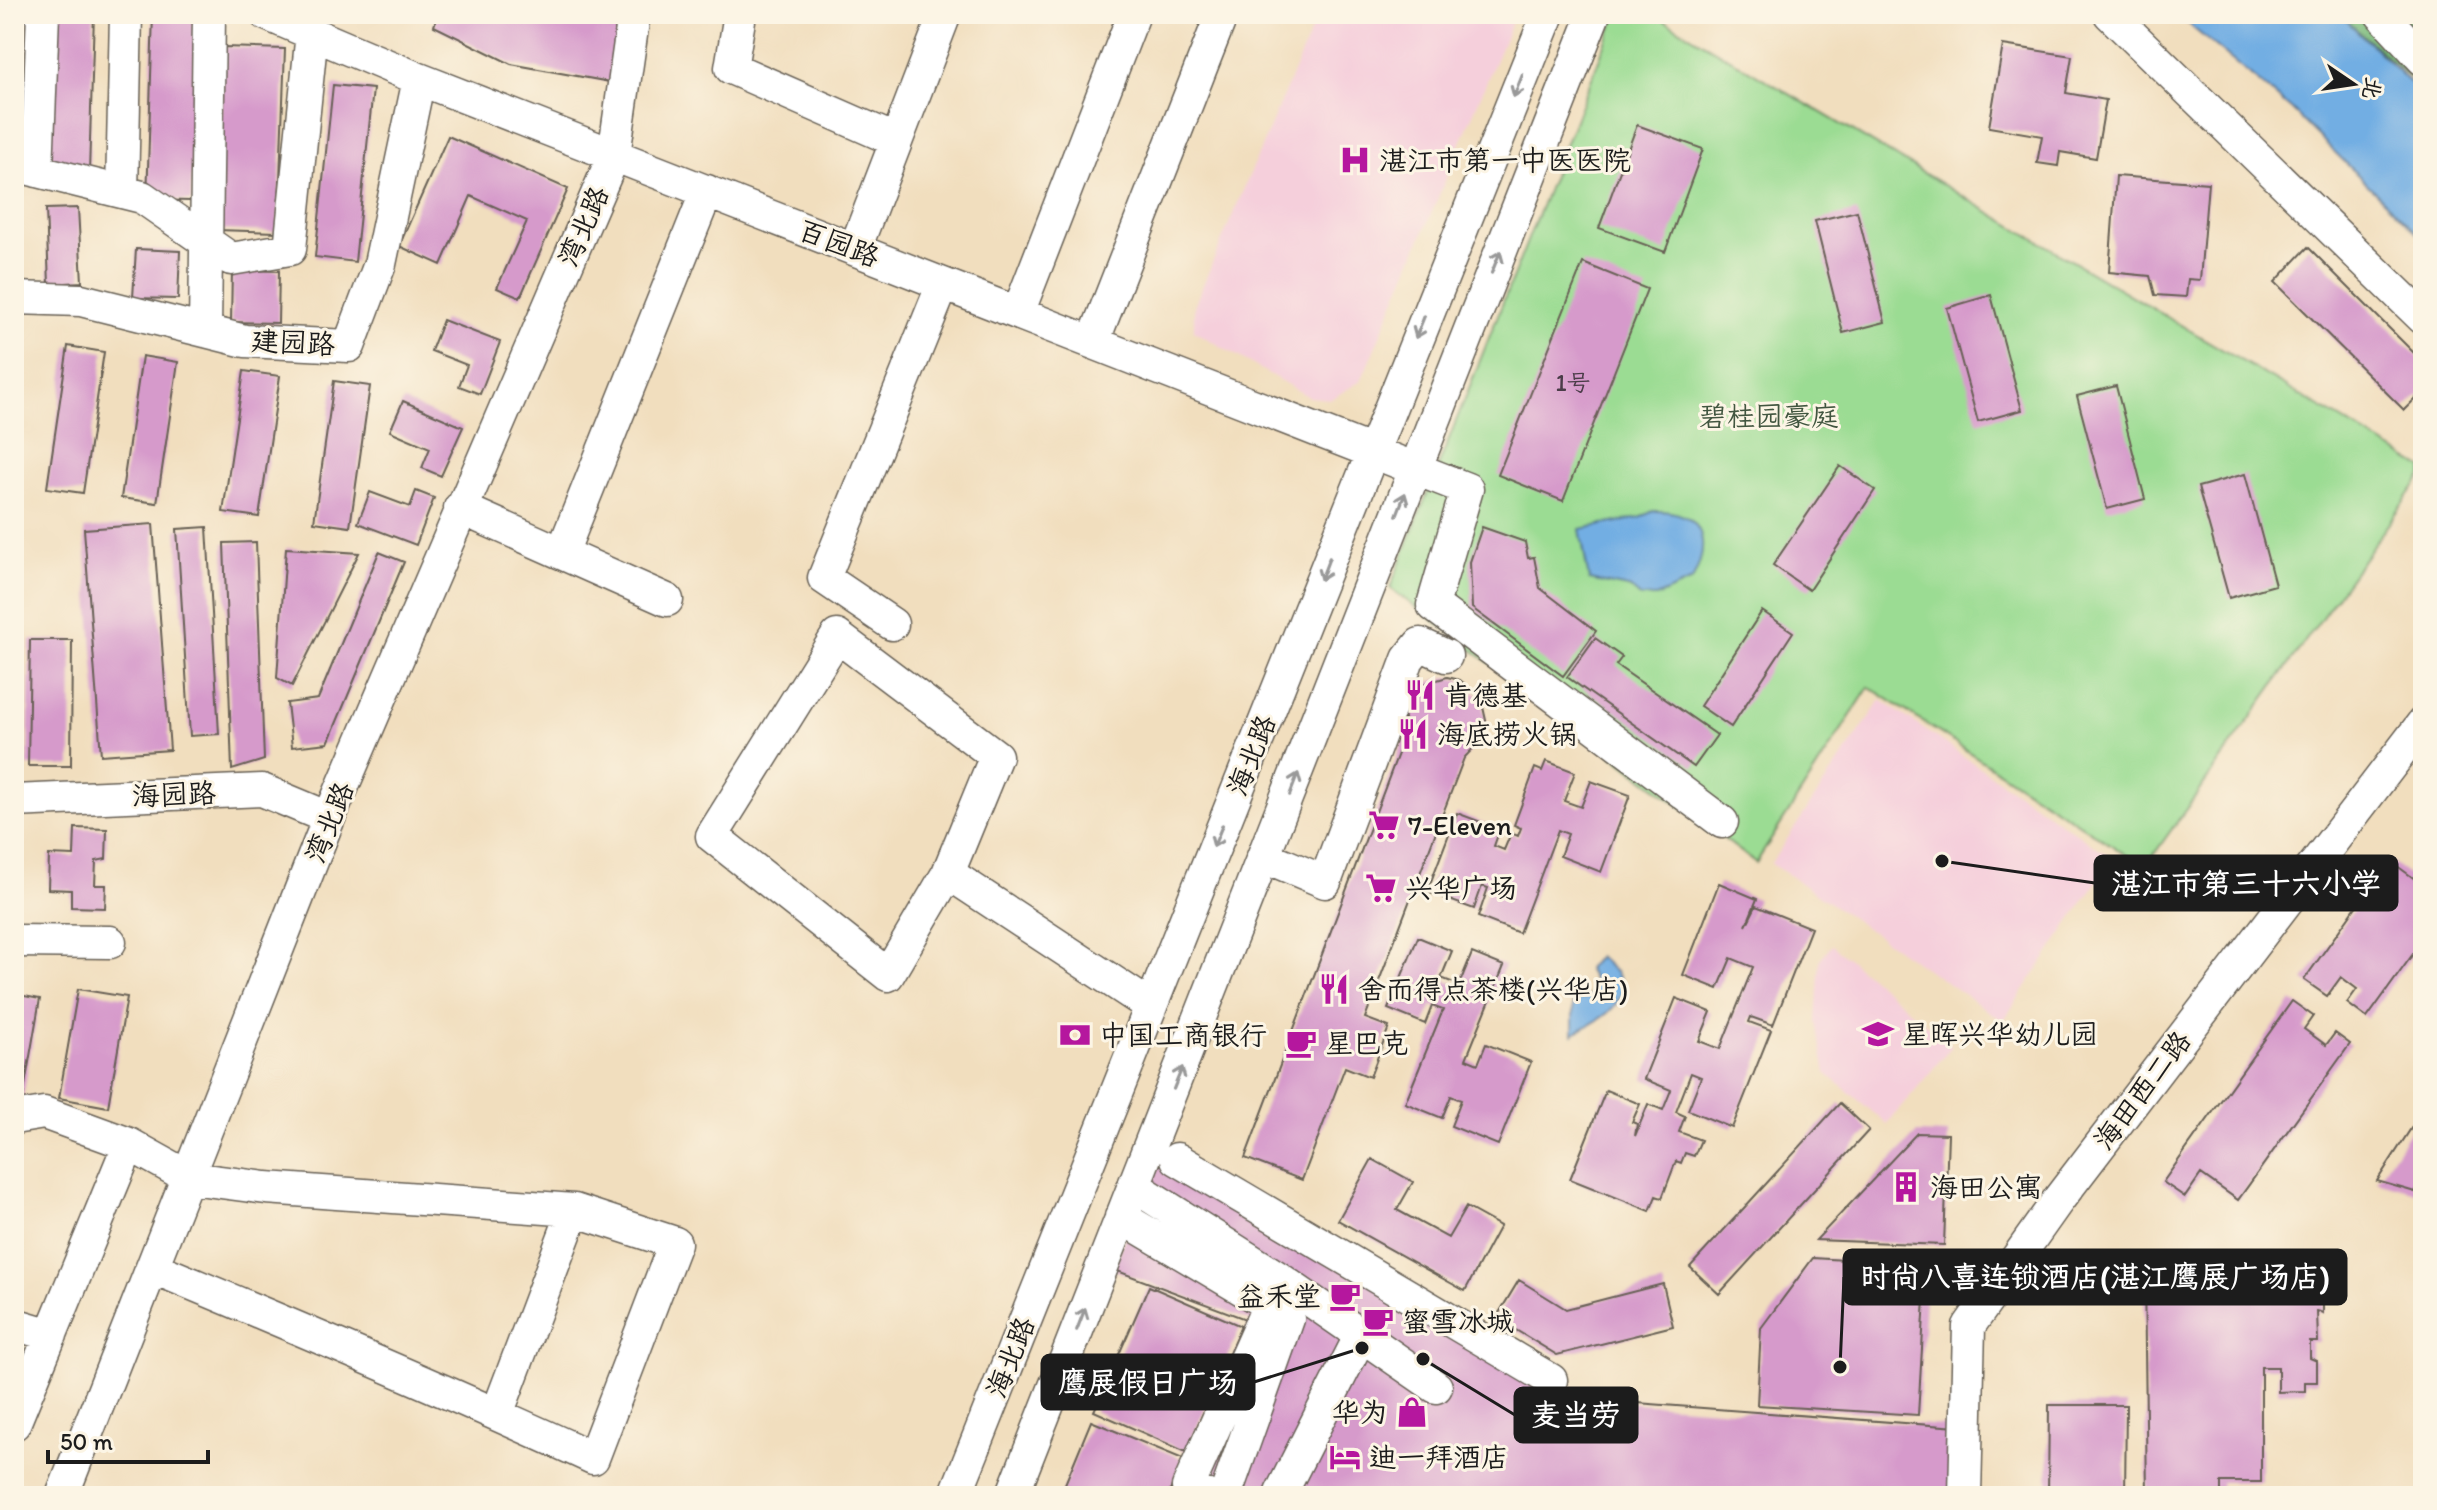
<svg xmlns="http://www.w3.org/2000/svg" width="2437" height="1510" font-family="Itim,'LXGW WenKai TC',sans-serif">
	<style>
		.built { fill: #f5cfdb }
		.green { fill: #9bdc93; stroke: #5c7c58; stroke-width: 2 }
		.forest { fill: #7cbc7d; stroke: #4c6c4c; stroke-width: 2 }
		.water { fill: #72aee3; stroke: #476580; stroke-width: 2 }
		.building { fill: #d69acb }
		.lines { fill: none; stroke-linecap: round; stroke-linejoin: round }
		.minor-casing { stroke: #676055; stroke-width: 35 }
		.minor { stroke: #fff; stroke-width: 32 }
		.oneway { stroke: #999 }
		.labels { text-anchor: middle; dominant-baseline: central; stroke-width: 6; stroke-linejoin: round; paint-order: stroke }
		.number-label { font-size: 24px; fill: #4a3c48 }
		.poi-label { font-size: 28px; fill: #1c1c1c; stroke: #fcf5e5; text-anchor: start }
		.street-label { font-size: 28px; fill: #1c1c1c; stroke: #fcf5e5 }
		.park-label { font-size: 28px; fill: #425640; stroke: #fcf5e5 }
		.leader { fill: none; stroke: #1c1c1c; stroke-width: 3 }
		.callout-dot { fill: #1c1c1c; stroke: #fcf5e5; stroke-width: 3 }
		.callout { fill: #1c1c1c; stroke: #1c1c1c; stroke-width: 3 }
		.callout-label { font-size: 30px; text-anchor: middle; font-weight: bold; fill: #fff }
	</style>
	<rect width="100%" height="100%" fill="#fcf5e5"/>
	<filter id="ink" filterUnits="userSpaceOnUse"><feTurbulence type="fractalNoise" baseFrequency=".0125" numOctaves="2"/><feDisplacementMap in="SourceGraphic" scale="16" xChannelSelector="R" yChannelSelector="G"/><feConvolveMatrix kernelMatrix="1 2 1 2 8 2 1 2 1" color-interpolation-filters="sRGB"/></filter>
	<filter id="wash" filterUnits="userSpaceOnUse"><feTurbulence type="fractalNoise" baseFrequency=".006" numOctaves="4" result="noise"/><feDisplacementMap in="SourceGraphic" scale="32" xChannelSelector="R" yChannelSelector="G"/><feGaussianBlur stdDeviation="1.8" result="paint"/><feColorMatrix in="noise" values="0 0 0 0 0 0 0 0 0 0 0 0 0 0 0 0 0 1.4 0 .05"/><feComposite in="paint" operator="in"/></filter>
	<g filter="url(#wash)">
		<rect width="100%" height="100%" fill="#f1debe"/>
		<path class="built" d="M1318,14H1515L1361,381L1331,399L1309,397L1194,331V306Z
			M1881,700L2113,858L2003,1021L1771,863Z
			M1832,945L1952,1046L1887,1124L1826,1073L1816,1022L1820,959Z"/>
		<path class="green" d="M1617,14H1654L2423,468V475L2145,867L1869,687L1756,863L1390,588Z"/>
		<path class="forest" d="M2339,14H2423V89Z"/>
		<path class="water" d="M2176,14H2340L2423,95V239L2291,109Z
			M1653,511C1702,510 1713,539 1692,581L1656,597H1640L1632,589L1589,580L1580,529L1640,518Z
			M1598,956L1615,972L1624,987C1616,1014 1596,1021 1573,1034V1002L1590,996L1594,981L1587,969Z"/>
		<g id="blocks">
			<path class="building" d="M47,14H94L89,172L43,170Z
				M153,14H197L191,201L147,200Z
				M438,14H625L610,82L511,64L434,26Z
				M2003,45L2072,56L2066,93L2106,100L2096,158L2060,152L2058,166L2037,163L2042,136L1989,127Z
				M223,47L285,49L278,232L217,230Z
				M333,85L373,89L355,262L315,257Z
				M1637,125L1703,149L1665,252L1599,228Z
				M448,136L568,189L520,298L497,288L527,221L471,196L441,265L399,246Z
				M2116,176L2208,183L2200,280L2188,279L2186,297L2155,295L2150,276L2109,272Z
				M78,208L82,282L49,284L46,209Z
				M1857,211L1885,322L1843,333L1815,221Z
				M2308,247L2423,362V391L2404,410L2275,282Z
				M136,249L180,251L178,299L133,298Z
				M1583,263L1647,289L1563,501L1498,475Z
				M232,270L279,271L278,323L231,322Z
				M1991,295L2022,410L1978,422L1947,308Z
				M443,320L500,342L480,394L459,386L467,365L431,351Z
				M68,346L104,352L83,493L47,488Z
				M142,356L178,362L157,503L121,498Z
				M244,371L280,376L259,517L223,512Z
				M334,381L370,386L350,527L314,522Z
				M2116,386L2145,499L2107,509L2077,396Z
				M403,401L463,427L441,476L422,468L430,448L390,431Z
				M1840,466L1875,490L1809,590L1773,565Z
				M2245,474L2275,585L2229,598L2198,487Z
				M416,491L434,498L416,545L358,523L370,492L410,507Z
				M153,524L170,750L101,755L84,529Z
				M207,527L219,734L190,736L177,529Z
				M1482,527L1525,542L1528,558L1534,557L1540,588L1596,631L1563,676L1472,608L1470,562Z
				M256,542L264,760L232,770L224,543Z
				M286,548L359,553L292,686L277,678Z
				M379,552L404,562L328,743L292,747L287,703L318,699Z
				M1762,611L1793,632L1731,727L1700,706Z
				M1595,638L1622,657L1616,665L1717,735L1694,767L1567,677Z
				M30,640H72L71,766H28Z
				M1447,677L1460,680L1481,698L1487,725L1483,738L1464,758L1365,1018L1389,1027L1370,1077L1345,1067L1302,1180L1245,1158L1405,735L1404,708L1420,685Z
				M1546,761L1575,772L1564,801L1581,807L1591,781L1630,795L1601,872L1560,856L1568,834L1558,830L1519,933L1478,917L1488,888L1482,886L1474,909L1427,892L1457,813L1500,829L1494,846L1504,850L1511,833L1518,836L1521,828L1514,825L1535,768L1542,771Z
				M75,828L107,829L106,859L96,861L95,885H106L105,908L71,907V890L48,889L49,855L74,856Z
				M2389,860L2423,885V940L2367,1018L2347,1003L2357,989L2341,977L2327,996L2304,980Z
				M1719,883L1757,899L1746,926L1756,906L1811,928L1773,1025L1751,1017L1749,1022L1771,1030L1732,1128L1688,1110L1701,1077L1691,1073L1676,1112L1685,1116L1679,1132L1701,1140L1694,1156L1685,1153L1681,1163L1676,1161L1662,1198L1656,1196L1650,1211L1570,1179L1606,1090L1640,1104L1632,1122L1637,1124L1635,1136L1648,1104L1663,1110L1671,1090L1644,1079L1676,998L1711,1012L1699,1041L1720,1049L1753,967L1731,958L1718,989L1683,975Z
				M1418,937L1452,951L1441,978L1459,985L1472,953L1504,966L1466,1059L1478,1064L1486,1044L1531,1062L1498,1145L1451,1126L1461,1100L1451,1096L1442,1118L1405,1103L1443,1010L1432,1006L1425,1024L1388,1009Z
				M78,989L127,997L108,1107L59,1098Z
				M14,994L40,999L21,1108L14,1107Z
				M2292,1001L2313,1016L2304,1029L2326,1045L2335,1033L2350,1044L2238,1200L2201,1174L2185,1197L2163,1182Z
				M1840,1103L1869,1130L1719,1294L1690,1267Z
				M2423,1110V1179L2415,1192L2377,1181Z
				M1917,1133L1948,1134L1944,1245L1816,1240Z
				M1162,1159L1571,1398L1957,1427L1955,1496H1171L1251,1321L1112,1269Z
				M1372,1159L1413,1182L1397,1210L1448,1238L1466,1207L1500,1226L1465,1291L1338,1220Z
				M1813,1258L1927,1265L1918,1415L1757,1405L1761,1328Z
				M2314,1266V1290H2323V1313L2317,1311L2318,1342H2310V1358L2317,1361V1382H2305V1391L2278,1392V1367H2261V1482H2221V1496H2147L2144,1273L2262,1271L2263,1288L2273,1287V1267Z
				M1519,1280L1566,1309L1663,1284L1673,1326L1557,1355L1496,1318Z
				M1149,1286L1241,1326L1186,1452L1094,1411Z
				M2049,1405H2126L2125,1496H2048Z
				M1091,1421L1183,1459L1168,1496H1060Z"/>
		</g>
	</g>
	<g filter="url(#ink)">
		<use href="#blocks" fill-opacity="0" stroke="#676055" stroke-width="2"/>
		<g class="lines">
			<defs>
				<path id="minor" d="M266,14L419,79L1467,489L1433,605L1722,822
					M740,14L731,68L895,140
					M2110,14L2423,318
					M2381,14L2423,59
					M14,165L142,197L231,259L290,249L312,32
					M37,171L43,14
					M122,192L126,14
					M855,249L945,14
					M14,298L81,300L245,341L349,346L380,264L419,79
					M1018,313L1134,14
					M205,331L209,14
					M1093,342L1222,14
					M460,508L667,600
					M562,553L707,191
					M892,624L824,578L943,284
					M14,801L262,790L329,818
					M1266,857L1325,882L1408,659L1420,644L1446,656
					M948,873L888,975L712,836L837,636L996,756L948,873L1150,1006
					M14,941L110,942
					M14,1118L44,1113L129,1144
					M1177,1159L1551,1380
					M1134,1186L1277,1277L1436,1387
					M1121,1217L1269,1305L1188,1487L1208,1496
					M154,1268C301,1329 447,1391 593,1458L675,1243L574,1210L497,1414
					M14,1324L51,1335
					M14,1424L129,1144L190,1178L266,1188L574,1210
					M1281,1493L1361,1335
					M62,1496L329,818L614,155L634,14
					M955,1496L1548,14
					M1012,1496L1594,14
					M1225,1496L1288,1319L1269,1305
					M1965,1496L1969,1326L2059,1199L2423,723"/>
			</defs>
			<use href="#minor" class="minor-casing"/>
			<use href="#minor" class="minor"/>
		</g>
		<defs><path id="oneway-shaft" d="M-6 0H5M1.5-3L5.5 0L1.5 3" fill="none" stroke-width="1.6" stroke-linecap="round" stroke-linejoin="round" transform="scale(2)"/></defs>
		<g class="oneway">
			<use href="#oneway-shaft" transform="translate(1518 86) rotate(112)"/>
			<use href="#oneway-shaft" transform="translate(1496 262) rotate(-68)"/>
			<use href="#oneway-shaft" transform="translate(1420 327) rotate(112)"/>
			<use href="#oneway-shaft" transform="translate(1401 504) rotate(-69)"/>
			<use href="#oneway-shaft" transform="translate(1325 569) rotate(111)"/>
			<use href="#oneway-shaft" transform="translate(1294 784) rotate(-69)"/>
			<use href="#oneway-shaft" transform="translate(1218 836) rotate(112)"/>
			<use href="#oneway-shaft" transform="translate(1178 1078) rotate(-68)"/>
			<use href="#oneway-shaft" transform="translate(1081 1319) rotate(-69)"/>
		</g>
	</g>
	<defs>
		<symbol id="hospital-bare" viewBox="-9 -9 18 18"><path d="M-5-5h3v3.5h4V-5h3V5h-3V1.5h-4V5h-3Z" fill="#b5179e" stroke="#fcf5e5" stroke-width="2.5" paint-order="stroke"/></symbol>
		<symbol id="restaurant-bare" viewBox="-9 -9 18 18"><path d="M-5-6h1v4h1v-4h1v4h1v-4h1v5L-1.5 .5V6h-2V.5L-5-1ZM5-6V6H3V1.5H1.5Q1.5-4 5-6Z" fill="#b5179e" stroke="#fcf5e5" stroke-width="2.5" paint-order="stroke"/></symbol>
		<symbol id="supermarket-bare" viewBox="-9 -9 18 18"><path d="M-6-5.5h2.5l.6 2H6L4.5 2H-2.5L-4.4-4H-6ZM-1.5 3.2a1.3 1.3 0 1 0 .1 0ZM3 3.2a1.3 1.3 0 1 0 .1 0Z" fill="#b5179e" stroke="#fcf5e5" stroke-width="2.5" paint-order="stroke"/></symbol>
		<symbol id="school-bare" viewBox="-9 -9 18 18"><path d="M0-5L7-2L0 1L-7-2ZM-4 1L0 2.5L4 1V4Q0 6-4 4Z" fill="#b5179e" stroke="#fcf5e5" stroke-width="2.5" paint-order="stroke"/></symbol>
		<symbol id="bank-bare" viewBox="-9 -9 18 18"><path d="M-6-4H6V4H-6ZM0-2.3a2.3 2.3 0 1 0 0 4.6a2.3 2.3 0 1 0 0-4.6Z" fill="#b5179e" stroke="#fcf5e5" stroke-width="2.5" paint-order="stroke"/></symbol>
		<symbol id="cafe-bare" viewBox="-9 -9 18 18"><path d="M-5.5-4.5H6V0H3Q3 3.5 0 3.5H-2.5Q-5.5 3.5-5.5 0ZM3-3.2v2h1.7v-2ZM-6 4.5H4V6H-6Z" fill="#b5179e" stroke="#fcf5e5" stroke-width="2.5" paint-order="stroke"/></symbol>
		<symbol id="building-bare" viewBox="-9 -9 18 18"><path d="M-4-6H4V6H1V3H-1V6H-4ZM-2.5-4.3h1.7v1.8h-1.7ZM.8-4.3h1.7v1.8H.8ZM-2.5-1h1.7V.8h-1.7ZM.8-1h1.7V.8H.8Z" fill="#b5179e" stroke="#fcf5e5" stroke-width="2.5" paint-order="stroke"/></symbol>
		<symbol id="shop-bare" viewBox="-9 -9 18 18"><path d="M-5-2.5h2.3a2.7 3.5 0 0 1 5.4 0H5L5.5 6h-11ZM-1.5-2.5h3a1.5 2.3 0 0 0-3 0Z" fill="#b5179e" stroke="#fcf5e5" stroke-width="2.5" paint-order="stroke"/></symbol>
		<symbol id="hotel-bare" viewBox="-9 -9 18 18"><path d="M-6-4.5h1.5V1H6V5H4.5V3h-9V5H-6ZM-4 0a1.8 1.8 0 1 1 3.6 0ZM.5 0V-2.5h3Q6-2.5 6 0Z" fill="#b5179e" stroke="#fcf5e5" stroke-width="2.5" paint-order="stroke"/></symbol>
	</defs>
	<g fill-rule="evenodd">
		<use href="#hospital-bare" x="1333" y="138" width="44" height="44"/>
		<use href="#restaurant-bare" x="1398" y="673" width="44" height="44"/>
		<use href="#restaurant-bare" x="1391" y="712" width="44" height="44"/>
		<use href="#supermarket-bare" x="1362" y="803" width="44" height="44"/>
		<use href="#supermarket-bare" x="1359" y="866" width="44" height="44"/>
		<use href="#restaurant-bare" x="1312" y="967" width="44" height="44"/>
		<use href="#school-bare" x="1856" y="1012" width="44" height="44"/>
		<use href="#bank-bare" x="1053" y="1013" width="44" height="44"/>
		<use href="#cafe-bare" x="1279" y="1021" width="44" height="44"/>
		<use href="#building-bare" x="1884" y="1165" width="44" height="44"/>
		<use href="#cafe-bare" x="1323" y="1274" width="44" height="44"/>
		<use href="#cafe-bare" x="1356" y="1299" width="44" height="44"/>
		<use href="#shop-bare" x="1390" y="1390" width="44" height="44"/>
		<use href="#hotel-bare" x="1323" y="1435" width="44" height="44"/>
	</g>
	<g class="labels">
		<g class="number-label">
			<text x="1573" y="382">1号</text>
		</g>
		<g class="poi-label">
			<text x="1379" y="160">湛江市第一中医医院</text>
			<text x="1444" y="695">肯德基</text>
			<text x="1437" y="734">海底捞火锅</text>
			<text x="1408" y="825">7-Eleven</text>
			<text x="1405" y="888">兴华广场</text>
			<text x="1358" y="989">舍而得点茶楼(兴华店)</text>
			<text x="1902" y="1034">星晖兴华幼儿园</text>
			<text x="1099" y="1035">中国工商银行</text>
			<text x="1325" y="1043">星巴克</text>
			<text x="1930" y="1187">海田公寓</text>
			<text x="1321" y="1296" text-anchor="end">益禾堂</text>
			<text x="1402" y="1321">蜜雪冰城</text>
			<text x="1388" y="1412" text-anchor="end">华为</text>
			<text x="1369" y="1457">迪一拜酒店</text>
		</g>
		<g class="street-label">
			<text transform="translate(583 226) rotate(-66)">湾北路</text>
			<text transform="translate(839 243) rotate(21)">百园路</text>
			<text transform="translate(293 342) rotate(3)">建园路</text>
			<text transform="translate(1251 755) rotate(-68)">海北路</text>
			<text transform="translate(174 794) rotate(-2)">海园路</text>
			<text transform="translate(329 822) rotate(-68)">湾北路</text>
			<text transform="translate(2142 1090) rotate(-53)">海田西二路</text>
			<text transform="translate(1010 1357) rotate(-68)">海北路</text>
		</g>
		<g class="park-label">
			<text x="1769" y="416">碧桂园豪庭</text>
		</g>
	</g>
	<path class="leader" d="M1942 861L2095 883M1840 1367L1844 1277M1362 1348L1254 1382M1423 1359L1515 1415"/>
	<g class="callout-dot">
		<circle cx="1942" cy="861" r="8"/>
		<circle cx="1840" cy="1367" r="8"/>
		<circle cx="1362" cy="1348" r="8"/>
		<circle cx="1423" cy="1359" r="8"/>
	</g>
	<g class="callout">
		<rect x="2095" y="856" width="302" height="54" rx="8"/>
		<rect x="1844" y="1250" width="502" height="54" rx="8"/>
		<rect x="1042" y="1355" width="212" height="54" rx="8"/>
		<rect x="1515" y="1388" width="122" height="54" rx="8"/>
	</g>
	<g class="callout-label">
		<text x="2246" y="894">湛江市第三十六小学</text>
		<text x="2095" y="1287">时尚八喜连锁酒店(湛江鹰展广场店)</text>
		<text x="1148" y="1393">鹰展假日广场</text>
		<text x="1576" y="1425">麦当劳</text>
	</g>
	<rect width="2437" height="1510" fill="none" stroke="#fcf5e5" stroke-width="48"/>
	<g transform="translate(2353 84) rotate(103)" stroke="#fcf5e5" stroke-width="6" paint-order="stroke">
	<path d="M0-6L14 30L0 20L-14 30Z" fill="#1c1c1c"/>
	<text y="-12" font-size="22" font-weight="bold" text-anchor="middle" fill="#1c1c1c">北</text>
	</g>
	<path d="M48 1450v12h160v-12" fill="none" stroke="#1c1c1c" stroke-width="4"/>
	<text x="60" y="1450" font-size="24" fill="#1c1c1c" stroke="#fcf5e5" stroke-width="6" paint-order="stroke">50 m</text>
</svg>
